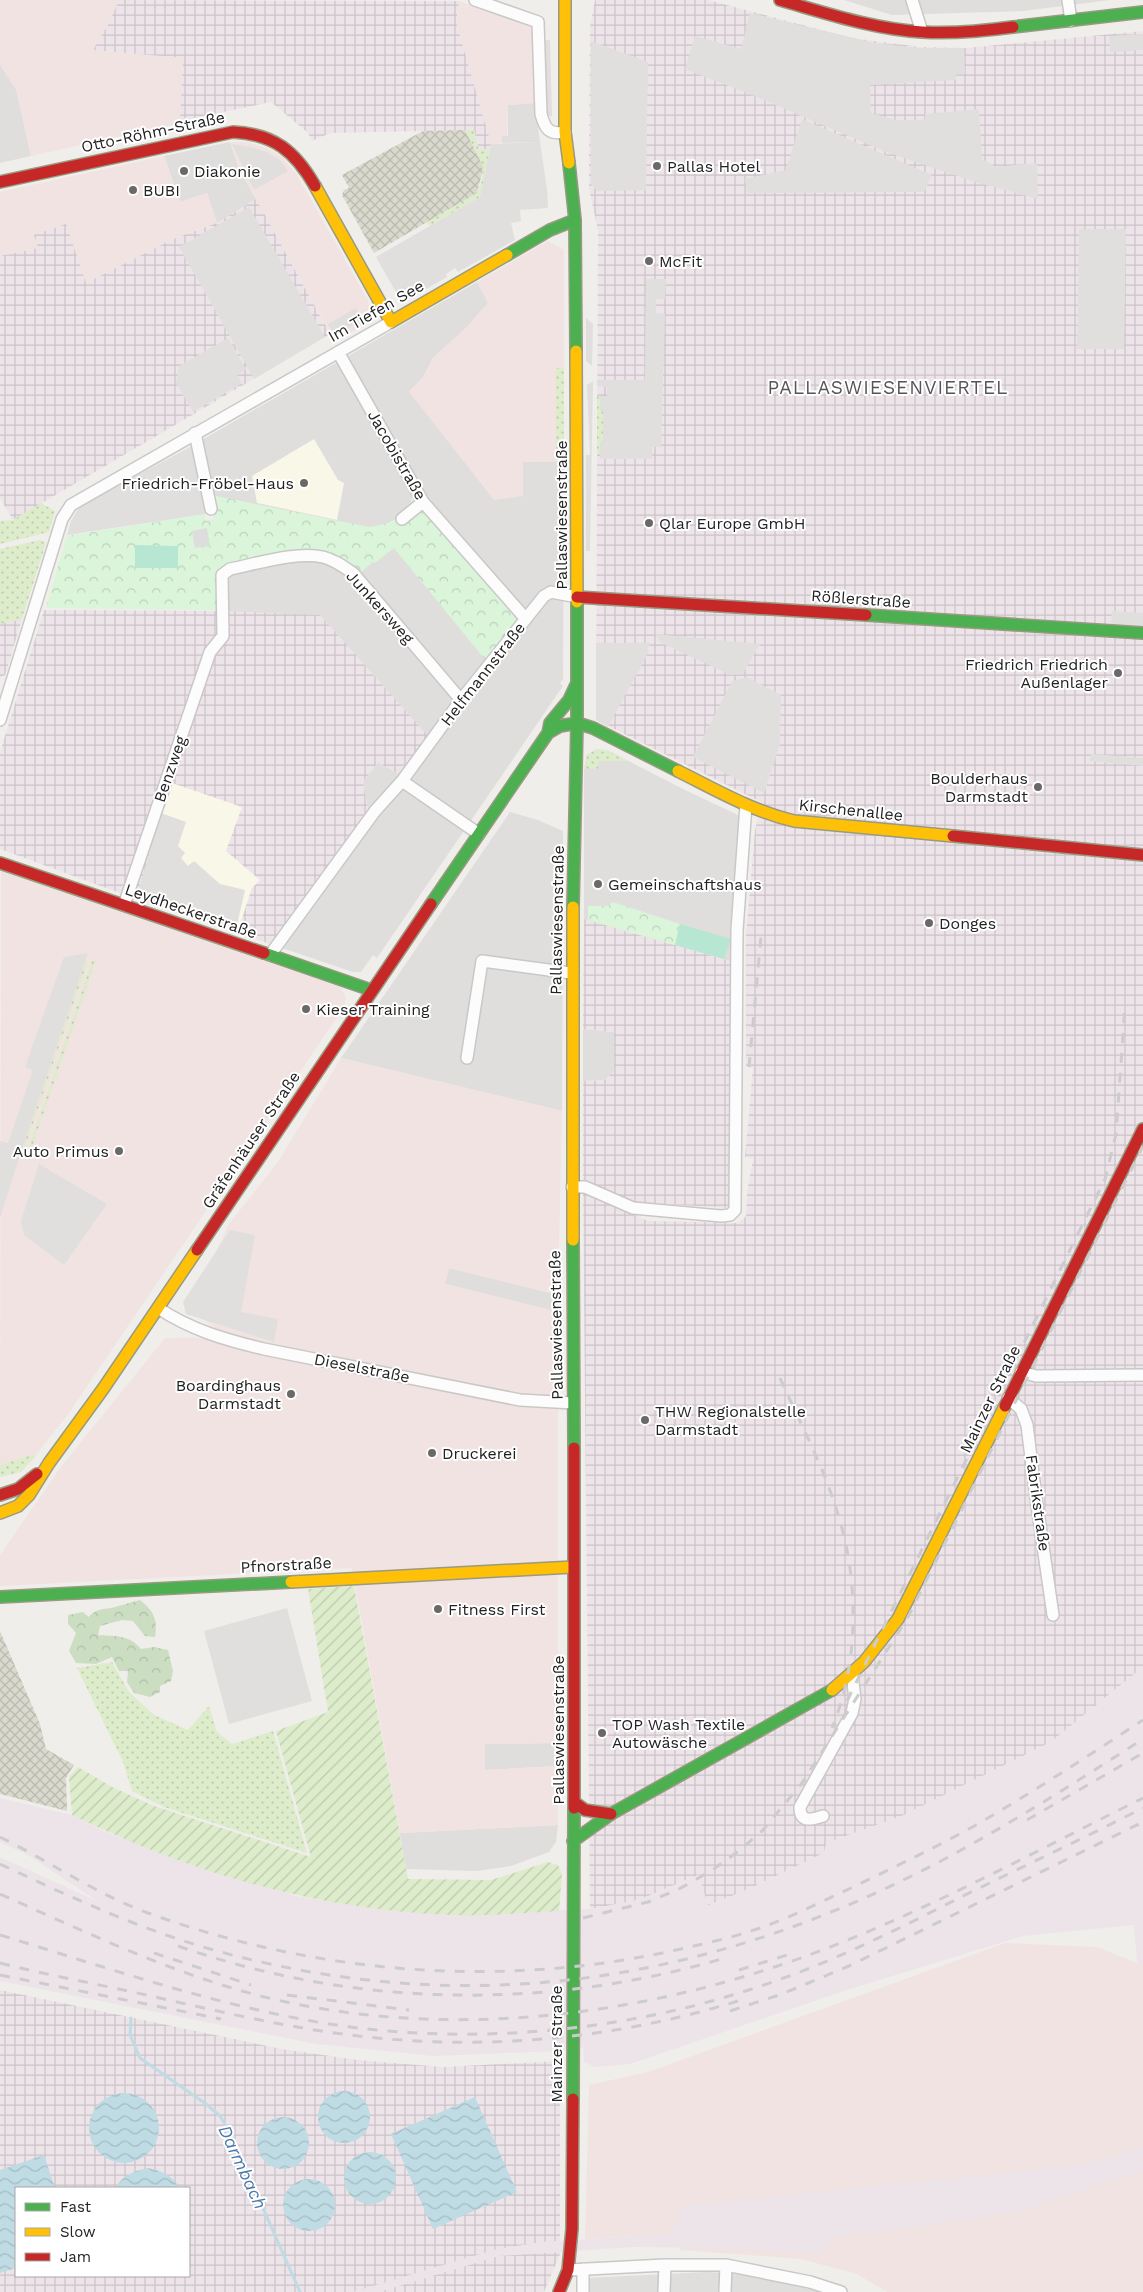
<svg xmlns="http://www.w3.org/2000/svg" width="1143" height="2292" font-family="'Work Sans',sans-serif">
	<style>
		.residential { fill: #dfdedc }
		.commercial { fill: #f1e3e1 }
		.industrial { fill: url(#industrial-grid); fill-rule: evenodd }
		.education { fill: #f8f7e8 }
		.railway { fill: #ede4e9 }
		.construction { fill: url(#construction-cross-hatch) }
		.grass { fill: url(#grass-dots) }
		.forest { fill: url(#forest-crowns) }
		.park { fill: url(#park-crowns) }
		.garden { fill: url(#garden-furrows) }
		.pitch { fill: #b7e6d2 }
		.parking { fill: #e0dfde }
		.water { fill: url(#water-waves) }
		.pier { fill: #dedddd }
		.lines { fill: none; stroke-linecap: round; stroke-linejoin: round }
		.stream { stroke: #bfdbe3; stroke-width: 3 }
		.street-casing { stroke: #c9c8c7; stroke-width: 14 }
		.fast-casing { stroke: #999a82; stroke-width: 14 }
		.slow-casing { stroke: #999a82; stroke-width: 14 }
		.jam-casing { stroke: #999a82; stroke-width: 14 }
		.street { stroke: #fdfcfc; stroke-width: 11 }
		.fast { stroke: #4caf50; stroke-width: 11 }
		.slow { stroke: #ffc107; stroke-width: 11 }
		.jam { stroke: #c62828; stroke-width: 11 }
		.rail { stroke: #ccc; stroke-width: 3; stroke-dasharray: 10 10; stroke-linecap: butt }
		.poi-dot { fill: #6a6968; stroke: #fff; stroke-width: 2 }
		.labels { text-anchor: middle; dominant-baseline: central; stroke-width: 4; stroke-linejoin: round; paint-order: stroke }
		.street-label { font-size: 16px; fill: #222; stroke: #fff }
		.poi-label { font-size: 16px; fill: #222; stroke: #fff; text-anchor: start }
		.water-label { font-size: 18px; font-style: italic; fill: #4a7aab; stroke: #fff }
		.quarter-label { font-size: 19px; letter-spacing: 1px; fill: #555; stroke: #fff }
	</style>
	<defs>
		<pattern id="industrial-grid" width="8" height="8" patternUnits="userSpaceOnUse" patternTransform="scale(1.25)"><rect width="8" height="8" fill="#ede4e9"/><path d="M0 4h8M4 0v8" fill="none" stroke="#cbc3c8"/></pattern>
		<pattern id="construction-cross-hatch" width="8" height="8" patternUnits="userSpaceOnUse" patternTransform="scale(1.25)"><rect width="8" height="8" fill="#d9d9cd"/><path d="M0 0l8 8M0 8l8-8" fill="none" stroke="#babab0"/></pattern>
		<pattern id="grass-dots" width="8" height="8" patternUnits="userSpaceOnUse" patternTransform="scale(1.25)"><rect width="8" height="8" fill="#ddeccb"/><path d="M2 2h.1M6 6h.1" fill="none" stroke="#bdcaae" stroke-width="1.8" stroke-linecap="round"/></pattern>
		<pattern id="forest-crowns" width="20" height="18" patternUnits="userSpaceOnUse" patternTransform="scale(1.25)"><rect width="20" height="18" fill="#cbdec1"/><path d="M2 6a3 3 0 1 1 6 0M12 15a3 3 0 1 1 6 0" fill="none" stroke="#aebea6"/></pattern>
		<pattern id="park-crowns" width="20" height="18" patternUnits="userSpaceOnUse" patternTransform="scale(1.25)"><rect width="20" height="18" fill="#daf5da"/><path d="M2 6a3 3 0 1 1 6 0M12 15a3 3 0 1 1 6 0" fill="none" stroke="#bbd2bb"/></pattern>
		<pattern id="garden-furrows" width="10" height="10" patternUnits="userSpaceOnUse" patternTransform="scale(1.25)"><rect width="10" height="10" fill="#ddeccb"/><path d="M-1 1l2-2M0 10L10 0M9 11l2-2" fill="none" stroke="#bdcaae"/></pattern>
		<pattern id="water-waves" width="16" height="10" patternUnits="userSpaceOnUse" patternTransform="scale(1.25)"><rect width="16" height="10" fill="#bfdbe3"/><path d="M0 5q4-4 8 0t8 0" fill="none" stroke="#a4bcc2"/></pattern>
	</defs>
	<rect width="100%" height="100%" fill="#f0eeeb"/>
	<path class="residential" d="M844,0H1110L1023,11L892,15Z
		M0,65L16,89L31,156L0,163Z
		M535,103L540,142L502,143V136H508V105Z
		M230,142L239,169L256,199L217,223L207,193L180,202L164,156Z
		M477,282L489,302L466,328L433,358L424,376L409,392L523,462L564,461L563,679L560,683L563,686L377,958L373,955L361,972H353L270,944L369,814L363,782L379,761L225,611L226,577L200,441Z
		M597,749L609,751L685,790L740,816L731,920L730,961L584,919V769L587,755Z
		M510,812L538,820L563,831L562,1111L341,1058Z
		M583,1029L614,1032V1071L605,1080L583,1081Z
		M449,1268L558,1295V1312L445,1284Z
		M558,1743V1766L485,1770V1744Z
		M558,1825L556,1842L549,1852L511,1866L476,1871L406,1869L400,1833Z
		M707,2272L758,2275L821,2292H587V2278Z"/>
	<path class="commercial" d="M0,0H119L108,25L93,50L183,58L180,123L31,156L16,89L0,65Z
		M459,1L535,27V103L508,105L507,136H502V143L491,144L456,22Z
		M230,142H248L269,149L283,158L296,173L369,302L371,314L365,324L335,342L239,169Z
		M164,156L180,202L207,193L217,223L173,239L86,283L38,248L0,256V192Z
		M548,241L564,250V461L523,462V496L494,500L409,392L424,376L433,358L466,328L488,303L477,282Z
		M1,871L340,987L346,998L344,1007L69,1413L32,1460L0,1471Z
		M341,1058L562,1111L558,1295L449,1268L445,1284L558,1312V1743L485,1744V1770L558,1766V1825L400,1833L352,1568L0,1586V1555L60,1468L165,1338L229,1337L189,1310L229,1224L278,1162Z
		M1005,1943L1097,1947L1137,1963H1143V2148L1084,2165L672,2234L585,2239L589,2085L648,2072Z
		M1143,2170V2292H887L857,2274L801,2259L679,2250L685,2226Z"/>
	<path class="industrial" d="M119,0L459,1L456,22L491,144L490,149L479,150L474,130L330,133L312,141L308,133L271,102L180,121L183,58L93,50L108,25Z
		M595,0H708L852,38L920,47L966,48L1143,31V1667L1051,1742L902,1816L827,1843L824,1853L751,1888L707,1906L698,1875L639,1900L590,1909L583,1191L648,1221L739,1223L746,1216L747,1192L753,1159L745,1157L753,1068L746,1067V935L755,830L761,802L596,720L598,230L589,189L590,27Z
		M256,199L330,334L13,520L0,498V256L38,248L34,235L66,224L86,283L173,239L217,223Z
		M44,610L225,611L320,615L428,736L398,774L378,762L363,782L369,814L270,944L109,889L0,849V752Z
		M22,619L5,675L0,678V624Z
		M584,919L730,961V1208L632,1202L590,1182H583V1081L605,1080L614,1071V1032L583,1029Z
		M0,1990L282,2049L358,2060L443,2067L560,2061V2254L544,2292H0ZM16,2188H189V2276H16Z"/>
	<path class="education" d="M314,439L338,480L344,483L337,520L257,503L252,476Z
		M172,783L242,807L226,851L260,880L252,888L237,933L136,899Z"/>
	<path class="railway" d="M1143,1667V1963H1137L1134,1925L1023,1936L847,1990L630,2064L595,2067L584,2062L583,2047L560,2051L433,2056L316,2044L0,1981V1857L97,1901L28,1855L0,1842V1798L72,1815L108,1833L296,1896L384,1910L454,1915L590,1909L639,1900L699,1875L708,1906L751,1888L824,1853L826,1843L902,1816L1051,1742Z
		M1143,2148V2171L1024,2210L932,2225L830,2237L822,2253L714,2248L633,2247L499,2256L379,2292H353L497,2249L542,2242L672,2234L682,2206L1084,2165Z"/>
	<path class="construction" d="M465,130L482,164L483,169L477,193L374,253L342,195L344,190L349,188L342,175L423,131Z
		M0,1631L40,1724L46,1749L74,1765L66,1778L67,1811L0,1794Z"/>
	<path class="grass" d="M465,130H474L479,150L490,149L480,197L429,226L427,222L477,193C481,184 484,173 482,164Z
		M556,368H564V461H556Z
		M597,396H600V411H603V442H600V454H597Z
		M41,503L55,511L49,532L0,544V521L13,520Z
		M40,540L46,543L22,619L0,624V549Z
		M597,749L606,750L628,761H598V769H584L587,755Z
		M96,960L32,1147L28,1151L92,961Z
		M88,961L24,1150L20,1148L24,1144L82,972L76,970L81,963Z
		M31,1455H37L21,1472L0,1477V1465Z
		M112,1662L129,1692L154,1715L188,1730L209,1706L217,1732L232,1744L273,1731L307,1853L164,1807L132,1791L123,1762L77,1668Z"/>
	<path class="forest" d="M140,1600C154,1611 158,1620 155,1637L145,1636L133,1621L122,1620L100,1626L98,1635C115,1636 130,1635 141,1649L154,1647L168,1650L173,1671L171,1681L160,1686V1692L150,1697L134,1693L127,1682L128,1671H119L112,1657L96,1664L76,1663L69,1651L76,1633L68,1624V1615L83,1612L89,1617C97,1607 105,1610 115,1607C124,1605 131,1602 140,1600Z"/>
	<path class="park" d="M210,490L216,496L369,527C394,523 402,519 413,496L520,618L487,662L394,548L375,563L373,562L360,573L335,558L232,565L216,610L46,608L67,536L205,514L206,521L215,519Z
		M613,902L680,924L675,945L588,920V906H607Z"/>
	<path class="garden" d="M354,1586L408,1879L491,1880L548,1862L558,1865L562,1874L559,1911C524,1913 488,1916 453,1915C321,1911 191,1873 72,1815L69,1777L78,1767L114,1788L154,1806L311,1857L276,1731L328,1712L308,1589Z"/>
	<path class="pitch" d="M135,545L178,546V568H135Z
		M680,924L731,939L724,959L675,945Z"/>
	<path class="parking" d="M750,13L875,43L919,48H964L965,74H956V80L870,85L871,113L896,120H925V114L979,109L982,159L996,167L1037,163L1038,199L975,182L886,152L757,97L685,69L695,36L741,49Z
		M1143,34V50L1110,52L1109,36Z
		M543,40H550L552,116H545Z
		M591,41L648,62L646,190L598,191L591,185Z
		M802,119L932,175L924,192L747,193L745,179L786,170Z
		M540,142L547,189L548,208L520,210L521,221L511,223L515,240L458,272L455,268L446,274L447,277L402,303L376,257L480,197L491,144Z
		M232,144L252,147L267,152L280,160L288,171L256,189L253,188Z
		M249,207L325,337L254,379L179,247Z
		M1079,229H1126L1124,349H1077Z
		M646,279H666L665,299H656V313L665,314L661,447H652V459H600V442H603V411H600V396H607V387L597,386V380H645Z
		M356,308L362,320L335,336L328,324Z
		M586,318L593,324L592,366L586,361Z
		M228,338L246,369L237,375L242,383L193,412L176,383L179,366Z
		M593,381L590,551H586V455H590L587,385Z
		M190,447L196,450L209,509L205,514L67,535L71,521L80,506Z
		M1112,611L1143,613V628L1111,626Z
		M655,634L760,644L743,674L731,675L661,643Z
		M596,643H651L647,650L649,651L608,727L596,720Z
		M747,677L781,695L780,744L764,793L693,757L732,681Z
		M1091,754L1143,758V766L1090,761Z
		M161,813L186,822L178,846L185,853L181,858L188,866L194,861L220,884L245,890L236,929L136,899Z
		M88,953L22,1149L0,1218V1141L8,1143L33,1070L25,1067L64,957Z
		M39,1164L107,1204L64,1265L24,1235L21,1221Z
		M230,1230L255,1235L241,1312L278,1319L274,1342L186,1314L183,1302Z
		M287,1608L312,1701L229,1724L204,1631Z"/>
	<path class="water" d="M318 2117a26 26 0 1 1 52 0a26 26 0 1 1-52 0Z
		M89 2128a35 35 0 1 1 70 0a35 35 0 1 1-70 0Z
		M475,2097L517,2192L433,2229L391,2134Z
		M257 2143a26 26 0 1 1 52 0a26 26 0 1 1-52 0Z
		M344 2178a26 26 0 1 1 52 0a26 26 0 1 1-52 0Z
		M44,2155L55,2188H16V2268L0,2273V2170Z
		M148,2168C161,2171 173,2175 179,2188H116C122,2175 134,2171 148,2168Z
		M283 2205a26 26 0 1 1 52 0a26 26 0 1 1-52 0Z"/>
	<path class="pier" d="M207,528L210,546L195,548L192,531Z"/>
	<g class="lines">
		<path class="stream" d="M131,2018L130,2035L140,2058L206,2104L220,2116L229,2131L300,2292"/>
		<defs>
			<path id="street" d="M475,0L538,22L541,114C545,129 549,135 565,132
				M912,0L922,32
				M1068,0L1071,21
				M338,352L423,502L526,619
				M195,433L211,509
				M402,519L423,502
				M0,720L62,519L71,505L391,322
				M402,781L479,834
				M124,905L210,652L223,636L222,575L230,569C256,564 297,551 323,557C335,560 344,567 354,574L461,700
				M270,955L375,811L402,781L461,700L544,596L551,592L577,597
				M467,1058L482,961L571,973
				M572,1187H585L633,1208L721,1216L730,1215L735,1210L737,930L746,805
				M158,1308C191,1330 226,1340 264,1349L520,1400L573,1403
				M1021,1372L1036,1376L1143,1375
				M1008,1398L1021,1409L1027,1425L1036,1498L1053,1615
				M823,1816C811,1820 800,1823 800,1807L852,1713L855,1699L852,1675
				M583,2269V2292
				M568,2270L665,2265H726L810,2282L841,2292
				M664,2292L665,2265
				M725,2292L726,2265"/>
			<path id="fast" d="M1013,27L1143,12
				M569,163L575,220L576,351
				M507,255L550,230L575,220
				M866,615L1143,633
				M548,733L550,723L569,700L576,685
				M431,904L548,733L560,726L577,723V602
				M573,907L577,723L593,728L678,771
				M264,953L371,990
				M573,1240L574,1448
				M0,1597L291,1582
				M573,1841L611,1814L832,1690
				M573,2099L574,1808"/>
			<path id="slow" d="M565,0V132L569,163
				M315,186L391,322L507,255
				M576,351L577,602
				M678,771C716,790 752,811 794,821L953,836
				M573,907V1240
				M0,1513L18,1506L29,1495L49,1463L103,1389L197,1250
				M291,1582L573,1567
				M832,1690L864,1662L898,1619L1005,1406"/>
			<path id="jam" d="M780,0C826,13 873,29 922,32C952,34 983,31 1013,27
				M0,182L233,132C274,134 295,151 315,186
				M577,597L866,615
				M953,836L1143,855
				M0,863L264,953
				M197,1250L431,904
				M1005,1406L1143,1129
				M574,1448V1808
				M0,1495L18,1489L37,1474
				M574,1802L585,1810L611,1814
				M559,2292L568,2270L572,2229L573,2099"/>
		</defs>
		<use href="#street" class="street-casing"/>
		<use href="#fast" class="fast-casing"/>
		<use href="#slow" class="slow-casing"/>
		<use href="#jam" class="jam-casing"/>
		<use href="#street" class="street"/>
		<use href="#fast" class="fast"/>
		<use href="#slow" class="slow"/>
		<use href="#jam" class="jam"/>
		<path class="rail" d="M749,1067L761,937
			M780,1378C799,1421 822,1463 836,1508C859,1577 860,1660 832,1728
			M847,1701L1105,1179L1116,1134L1125,1006
			M1027,1820L1143,1753
			M0,1837C49,1861 96,1894 148,1913C316,1974 501,1989 676,1950C708,1943 740,1936 771,1924C797,1914 823,1901 849,1889C892,1868 935,1848 976,1825C1033,1792 1088,1756 1143,1720
			M0,1864C68,1896 137,1928 210,1949C465,2021 706,1984 939,1862C1009,1825 1076,1782 1143,1739
			M0,1894C90,1934 181,1978 277,2000C459,2041 653,2015 825,1949C934,1907 1038,1850 1143,1798
			M583,1918L648,1902L679,1889L711,1871L740,1850L762,1831L802,1783L907,1619L1143,1146
			M0,1935C115,1970 231,2011 350,2027C493,2045 642,2029 778,1980C841,1958 900,1928 959,1898C1020,1868 1082,1839 1143,1808
			M178,1946C355,2008 549,2011 728,1957
			M154,1953L251,1985
			M0,1963C51,1976 103,1985 155,1997C222,2012 289,2028 358,2036C486,2051 615,2039 738,2001
			M739,1970L787,1955
			M0,1975L221,2019
			M287,1995L409,2010
			M730,2011L782,1994L849,1966L1143,1822"/>
	</g>
	<g class="poi-dot">
		<circle cx="657" cy="166" r="5"/>
		<circle cx="184" cy="171" r="5"/>
		<circle cx="133" cy="190" r="5"/>
		<circle cx="649" cy="261" r="5"/>
		<circle cx="304" cy="483" r="5"/>
		<circle cx="649" cy="523" r="5"/>
		<circle cx="1118" cy="673" r="5"/>
		<circle cx="1038" cy="787" r="5"/>
		<circle cx="598" cy="884" r="5"/>
		<circle cx="929" cy="923" r="5"/>
		<circle cx="306" cy="1009" r="5"/>
		<circle cx="119" cy="1151" r="5"/>
		<circle cx="291" cy="1394" r="5"/>
		<circle cx="645" cy="1420" r="5"/>
		<circle cx="432" cy="1453" r="5"/>
		<circle cx="438" cy="1609" r="5"/>
		<circle cx="602" cy="1733" r="5"/>
	</g>
	<g class="labels">
		<g class="street-label">
			<text transform="translate(153 132) rotate(-12)">Otto-Röhm-Straße</text>
			<text transform="translate(376 311) rotate(-30)">Im Tiefen See</text>
			<text transform="translate(397 455) rotate(60)">Jacobistraße</text>
			<text transform="translate(561 515) rotate(-90)">Pallaswiesenstraße</text>
			<text transform="translate(861 599) rotate(4)">Rößlerstraße</text>
			<text transform="translate(380 607) rotate(48)">Junkersweg</text>
			<text transform="translate(483 674) rotate(-52)">Helfmannstraße</text>
			<text transform="translate(170 769) rotate(-71)">Benzweg</text>
			<text transform="translate(851 810) rotate(6)">Kirschenallee</text>
			<text transform="translate(191 911) rotate(19)">Leydheckerstraße</text>
			<text transform="translate(557 920) rotate(-89)">Pallaswiesenstraße</text>
			<text transform="translate(251 1140) rotate(-56)">Gräfenhäuser Straße</text>
			<text transform="translate(556 1325) rotate(-91)">Pallaswiesenstraße</text>
			<text transform="translate(362 1368) rotate(11)">Dieselstraße</text>
			<text transform="translate(990 1399) rotate(-64)">Mainzer Straße</text>
			<text transform="translate(1038 1503) rotate(82)">Fabrikstraße</text>
			<text transform="translate(286 1565) rotate(-3)">Pfnorstraße</text>
			<text transform="translate(558 1730) rotate(-90)">Pallaswiesenstraße</text>
			<text transform="translate(556 2044) rotate(-90)">Mainzer Straße</text>
		</g>
		<g class="poi-label">
			<text x="667" y="166">Pallas Hotel</text>
			<text x="194" y="171">Diakonie</text>
			<text x="143" y="190">BUBI</text>
			<text x="659" y="261">McFit</text>
			<text x="294" y="483" text-anchor="end">Friedrich-Fröbel-Haus</text>
			<text x="659" y="523">Qlar Europe GmbH</text>
			<text x="1108" y="664" text-anchor="end">Friedrich Friedrich<tspan x="1108" dy="18">Außenlager</tspan></text>
			<text x="1028" y="778" text-anchor="end">Boulderhaus<tspan x="1028" dy="18">Darmstadt</tspan></text>
			<text x="608" y="884">Gemeinschaftshaus</text>
			<text x="939" y="923">Donges</text>
			<text x="316" y="1009">Kieser Training</text>
			<text x="109" y="1151" text-anchor="end">Auto Primus</text>
			<text x="281" y="1385" text-anchor="end">Boardinghaus<tspan x="281" dy="18">Darmstadt</tspan></text>
			<text x="655" y="1411">THW Regionalstelle<tspan x="655" dy="18">Darmstadt</tspan></text>
			<text x="442" y="1453">Druckerei</text>
			<text x="448" y="1609">Fitness First</text>
			<text x="612" y="1724">TOP Wash Textile<tspan x="612" dy="18">Autowäsche</tspan></text>
		</g>
		<g class="water-label">
			<text transform="translate(243 2167) rotate(65)">Darmbach</text>
		</g>
		<g class="quarter-label">
			<text x="888" y="387">PALLASWIESENVIERTEL</text>
		</g>
	</g>
	<rect x="15" y="2187" width="175" height="90" fill="#ffffff" stroke="#a7a7a7"/>
	<rect x="25" y="2203" width="25" height="8" fill="#4caf50" stroke="#a7a7a7"/>
	<text x="60" y="2212" font-size="15" fill="#222222">Fast</text>
	<rect x="25" y="2228" width="25" height="8" fill="#ffc107" stroke="#a7a7a7"/>
	<text x="60" y="2237" font-size="15" fill="#222222">Slow</text>
	<rect x="25" y="2253" width="25" height="8" fill="#c62828" stroke="#a7a7a7"/>
	<text x="60" y="2262" font-size="15" fill="#222222">Jam</text>
</svg>
